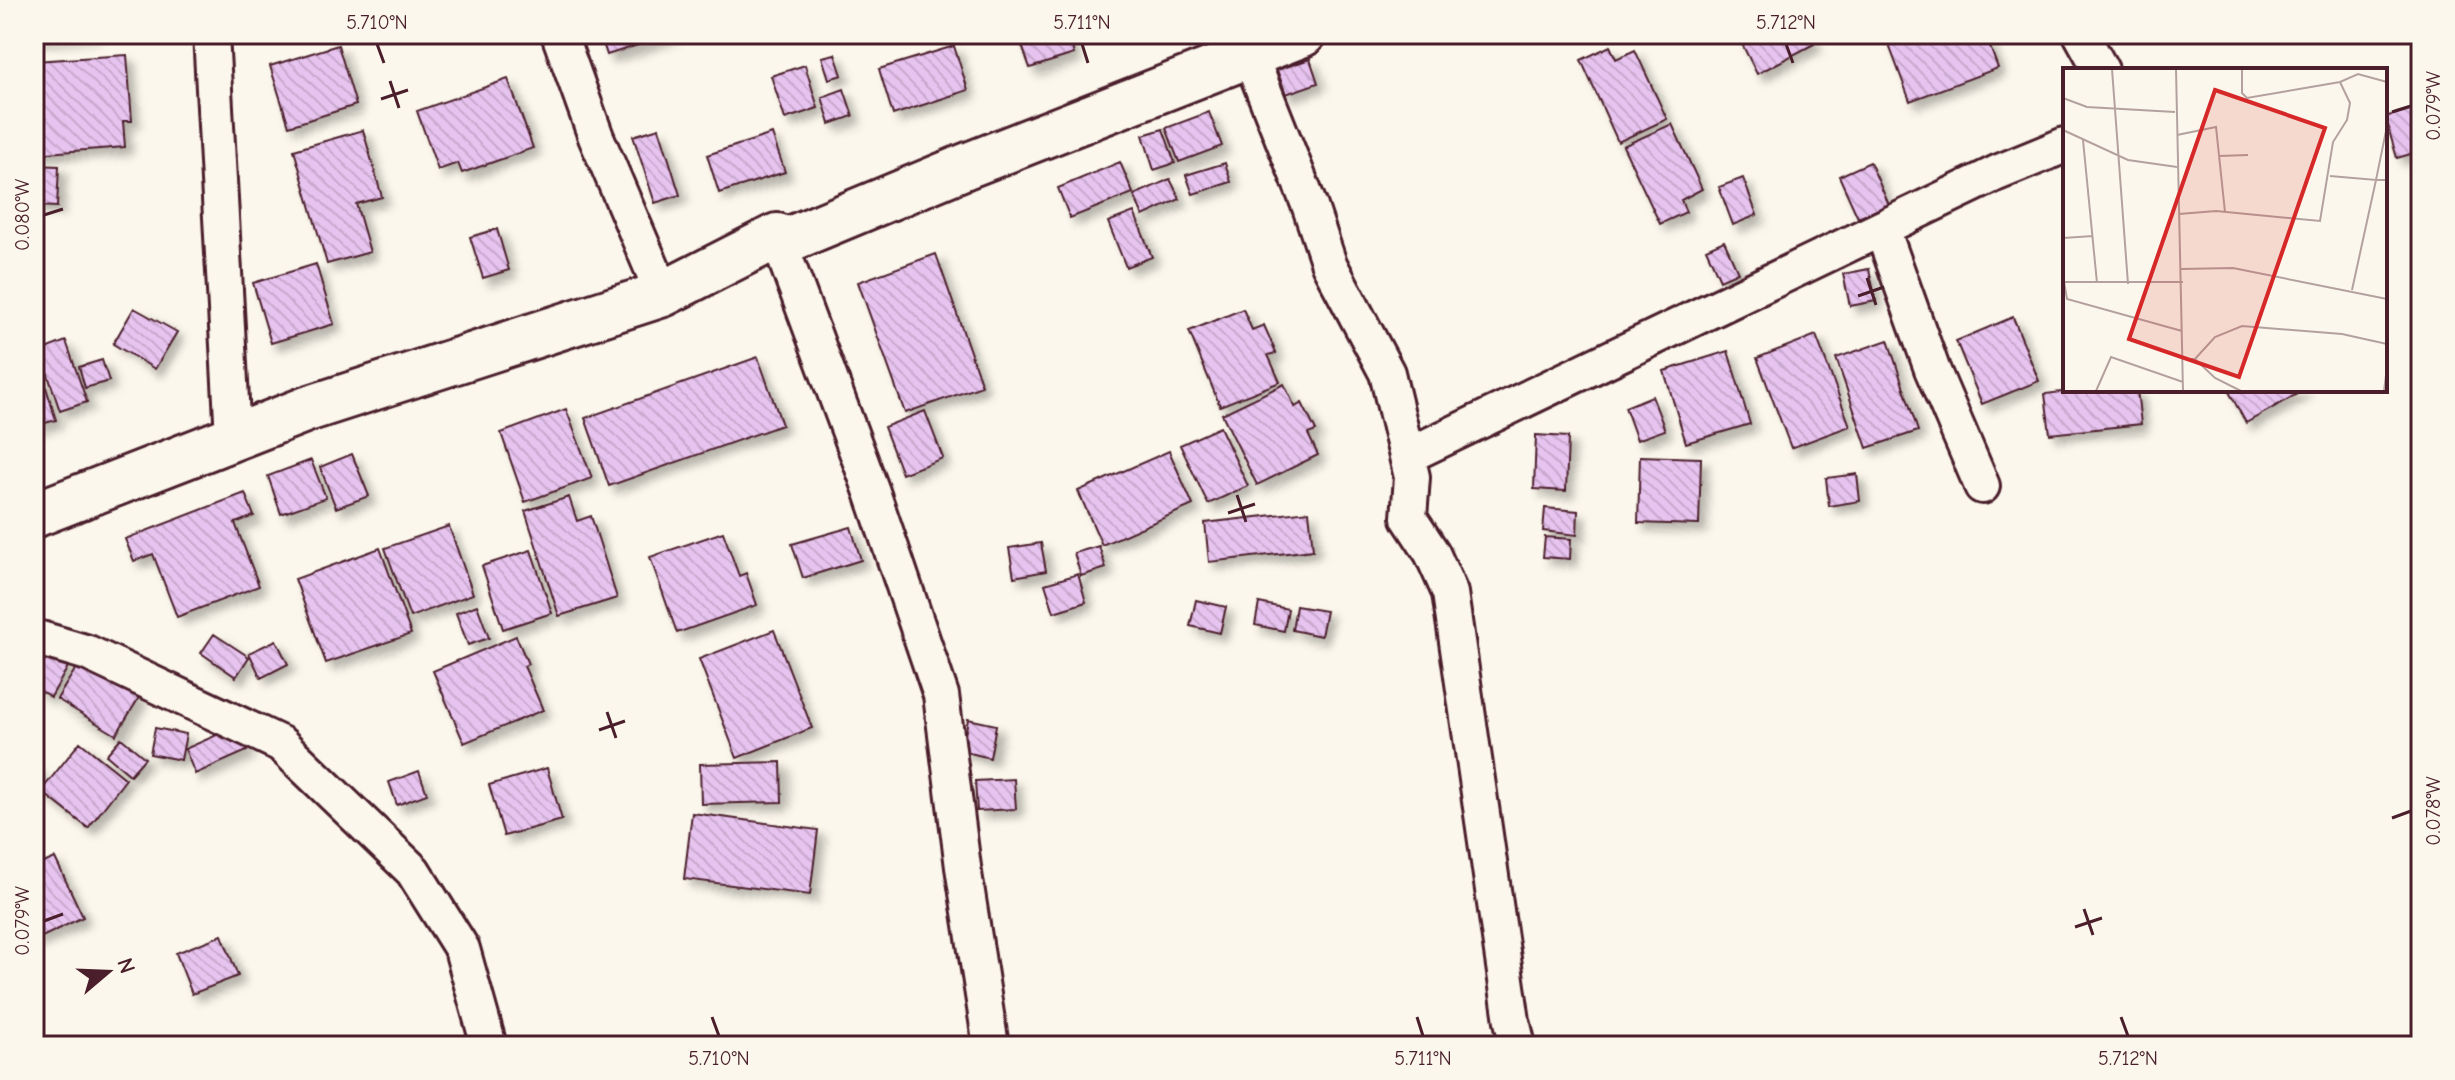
<svg xmlns="http://www.w3.org/2000/svg" width="2455" height="1080" font-family="'Comic Neue',sans-serif">
	<style>
		.building { fill: url(#building-back-hatch); stroke: #4a1f2b; stroke-width: 2; filter: url(#shadow) }
		.lines { fill: none; stroke-linecap: round; stroke-linejoin: round }
		.street-casing { stroke: #4a1f2b; stroke-width: 40 }
		.secondary-casing { stroke: #4a1f2b; stroke-width: 50 }
		.street { stroke: #fbf7ec; stroke-width: 34 }
		.secondary { stroke: #fbf7ec; stroke-width: 44 }
		.ticks { fill: none; stroke: #4a1f2b; stroke-width: 3 }
		.inset-road { fill: none; stroke: #b4a19f; stroke-width: 2 }
		.view { fill: #d62828; fill-opacity: 0.15; stroke: #d62828; stroke-width: 4 }
		.inset-edge { fill: none; stroke: #4a1f2b; stroke-width: 4 }
		.neatline { fill: none; stroke: #4a1f2b; stroke-width: 3 }
		.ticks-label { font-size: 20px; text-anchor: middle; fill: #4a1f2b }
	</style>
	<defs>
		<pattern id="building-back-hatch" width="6" height="6" patternUnits="userSpaceOnUse" patternTransform="scale(2)"><rect width="6" height="6" fill="#e7c4ef"/><path d="M-1 5l2 2M0 0l6 6M5-1l2 2" fill="none" stroke="#c8a8cd"/></pattern>
		<filter id="shadow"><feDropShadow dx="7" dy="7" stdDeviation="4" flood-color="#0004"/></filter>
	</defs>
	<rect width="100%" height="100%" fill="#fbf7ec"/>
	<filter id="ink" filterUnits="userSpaceOnUse"><feTurbulence type="fractalNoise" baseFrequency=".0125" numOctaves="2"/><feDisplacementMap in="SourceGraphic" scale="16" xChannelSelector="R" yChannelSelector="G"/><feConvolveMatrix kernelMatrix="1 2 1 2 8 2 1 2 1" color-interpolation-filters="sRGB"/></filter>
	<g filter="url(#ink)">
		<path class="building" d="M34,34H97L34,39Z
			M600,34H672L607,55Z
			M1018,34H1068L1074,54L1030,68Z
			M1737,34H1809L1814,44L1757,74Z
			M1893,34H1975L1978,42L1987,39L1998,68L1910,101L1886,37Z
			M338,45L356,105L289,126L270,66Z
			M954,46L968,90L893,115L879,69Z
			M1610,46L1616,59L1635,50L1667,119L1618,142L1581,60Z
			M835,54L842,75L829,79L822,57Z
			M127,55L132,121H123L125,147L34,154V61Z
			M1310,59L1318,83L1286,94L1277,70Z
			M805,65L818,108L785,119L771,76Z
			M508,79L533,148L462,173L458,163L438,170L417,111Z
			M844,89L853,116L830,124L822,97Z
			M2412,109L2421,139V151L2397,158L2385,117Z
			M1209,112L1222,146L1179,162L1166,128Z
			M1672,124L1702,189L1681,200L1686,212L1660,224L1623,146Z
			M659,128L680,195L655,203L633,136Z
			M1163,129L1175,163L1154,170L1143,135Z
			M363,130L382,197L356,204L370,252L327,264L294,150Z
			M772,134L785,172L719,193L707,155Z
			M1120,162L1133,193L1070,218L1058,188Z
			M1870,162L1889,205L1858,218L1839,176Z
			M1225,163L1231,182L1193,194L1186,175Z
			M34,165L59,166L57,207L34,206Z
			M1743,178L1757,215L1733,225L1719,187Z
			M1170,179L1180,199L1143,216L1134,195Z
			M1134,212L1152,257L1126,267L1108,222Z
			M497,229L509,270L483,278L470,237Z
			M1724,241L1738,272L1720,280L1706,249Z
			M936,254L982,386L905,413L858,282Z
			M316,264L334,324L271,343L253,283Z
			M1869,269L1876,301L1850,306L1843,274Z
			M134,308L177,332L155,369L113,344Z
			M1243,309L1252,330L1264,325L1276,353L1268,355L1280,382L1220,406L1189,331Z
			M2013,317L2039,381L1982,404L1956,341Z
			M1816,335L1850,426L1791,448L1757,358Z
			M1888,340L1918,431L1867,448L1836,358Z
			M66,341L87,402L60,411L40,351Z
			M1728,351L1750,424L1686,443L1664,371Z
			M758,357L782,425L609,486L585,418Z
			M102,360L109,381L85,388L79,367Z
			M42,374L56,420L34,426V376Z
			M1284,384L1295,407L1302,403L1316,431L1308,434L1318,455L1257,485L1222,414Z
			M2078,390H2137L2141,424L2050,434L2045,394Z
			M2228,390H2304L2246,423Z
			M1652,396L1665,430L1637,440L1625,407Z
			M566,409L592,478L525,502L501,433Z
			M925,411L943,458L902,474L884,427Z
			M1220,427L1248,486L1208,504L1180,445Z
			M1536,435L1568,437L1566,491L1534,489Z
			M1169,451L1193,505L1102,545L1078,491Z
			M352,454L369,496L336,508L320,467Z
			M1640,456L1701,458L1699,525L1638,523Z
			M311,460L326,498L281,514L268,476Z
			M1857,474L1860,501L1829,506L1826,478Z
			M245,493L254,516L235,523L259,586L177,617L153,554L134,561L125,539Z
			M569,497L577,521L591,516L617,598L559,616L525,511Z
			M1545,508L1578,511L1577,535L1543,531Z
			M1309,511L1313,550L1209,562L1205,523Z
			M449,526L473,594L410,617L385,548Z
			M851,527L861,560L803,578L792,544Z
			M723,532L739,576L746,573L757,605L677,633L650,557Z
			M1545,537L1571,539L1570,559L1543,557Z
			M1041,543L1046,571L1014,577L1009,548Z
			M1099,546L1106,568L1081,576L1074,553Z
			M380,548L411,634L326,663L295,579Z
			M531,550L552,613L503,629L482,566Z
			M1078,574L1086,602L1054,612L1045,584Z
			M1196,600L1226,607L1220,633L1190,626Z
			M1259,603L1288,609L1284,631L1255,625Z
			M477,605L489,638L468,645L456,613Z
			M1296,606L1326,611L1321,636L1292,630Z
			M774,630L812,728L737,758L699,659Z
			M214,634L249,657L236,677L201,653Z
			M516,636L528,664L524,666L543,710L464,743L433,671Z
			M276,640L288,664L261,678L249,653Z
			M44,650L69,665L51,697L34,687V666Z
			M81,660L140,696L116,735L57,699Z
			M968,719L996,725L990,758L962,751Z
			M237,726L247,751L195,774L185,749Z
			M155,728L186,734L181,760L150,754Z
			M121,738L145,758L130,775L106,755Z
			M80,742L126,779L88,828L41,791Z
			M781,762L782,802L701,804L700,764Z
			M37,766L44,787L34,790V767Z
			M547,768L562,820L504,836L489,785Z
			M419,771L427,794L397,805L389,782Z
			M1014,779L1016,809L977,811L975,781Z
			M692,813L818,830L810,895L684,879Z
			M55,858L83,917L34,941V867Z
			M222,935L238,976L192,994L176,953Z"/>
		<g class="lines">
			<defs>
				<path id="street" d="M211,34L233,437
					M559,34L596,137L663,294
					M2081,34L2101,70
					M1250,56L1310,207L1329,264L1387,373L1412,477L1409,518L1432,553L1450,593L1512,1021L1518,1046
					M1882,229L1932,369L1982,486
					M777,236L872,492L941,695L963,867L991,1046
					M1407,456L1997,173L2065,145
					M34,637L88,653L281,744L413,871L462,949L489,1046"/>
				<path id="secondary" d="M34,515L307,409L663,294L777,236L783,242L966,166L1303,34"/>
			</defs>
			<use href="#street" class="street-casing"/>
			<use href="#secondary" class="secondary-casing"/>
			<use href="#street" class="street"/>
			<use href="#secondary" class="secondary"/>
		</g>
	</g>
	<path class="ticks" d="M377,44L384,63M1082,44L1088,63M1786,44L1793,63M390,81L399,108M381,99L408,90M2392,112L2411,106M44,215L63,209M1867,278L1876,305M1858,296L1884,287M1237,495L1246,522M1228,513L1255,504M607,712L616,738M599,730L625,721M2392,818L2411,811M2084,909L2093,935M44,921L63,914M2075,927L2102,918M712,1017L719,1036M1417,1017L1423,1036M2121,1017L2128,1036"/>
	<g transform="translate(2063 68)">
		<rect width="324" height="324" fill="#fbf7ec"/>
		<path class="inset-road" d="M49,1L65,216M113,1L120,323M179,1V25L184,30L277,14L295,6L324,14M0,30L24,39L112,44M0,62L65,92L114,99M114,67L153,59L162,144M20,72L34,215M156,88L185,87M267,108L313,112L324,58M116,146L153,143L257,153L270,74L284,52L287,35L277,14M0,170L30,168M118,201L170,200L324,231M1,214L4,231L119,263M2,214H120M289,222L313,112H324M120,291H132L152,269L179,258L279,266L324,276M132,291L152,310L178,323M33,323L48,289L120,314M321,323L324,299"/>
		<path class="view" d="M152,22L262,60L176,309L66,271Z"/>
		<rect width="324" height="324" class="inset-edge"/>
	</g>
	<rect width="2455" height="1080" fill="none" stroke="#fbf7ec" stroke-width="88"/>
	<g transform="translate(108 972) rotate(71)" stroke="#fbf7ec" stroke-width="6" paint-order="stroke">
	<path d="M0-6L14 30L0 20L-14 30Z" fill="#4a1f2b"/>
	<text y="-12" font-size="22" font-weight="bold" text-anchor="middle" fill="#4a1f2b">N</text>
	</g>
	<rect x="44" y="44" width="2367" height="992" class="neatline"/>
	<g class="ticks-label">
		<text x="377" y="29">5.710°N</text>
		<text x="1082" y="29">5.711°N</text>
		<text x="1786" y="29">5.712°N</text>
		<text transform="translate(2433 106) rotate(-90)" y="7">0.079°W</text>
		<text transform="translate(22 215) rotate(-90)" y="7">0.080°W</text>
		<text transform="translate(2433 811) rotate(-90)" y="7">0.078°W</text>
		<text transform="translate(22 921) rotate(-90)" y="7">0.079°W</text>
		<text x="719" y="1065">5.710°N</text>
		<text x="1423" y="1065">5.711°N</text>
		<text x="2128" y="1065">5.712°N</text>
	</g>
</svg>
